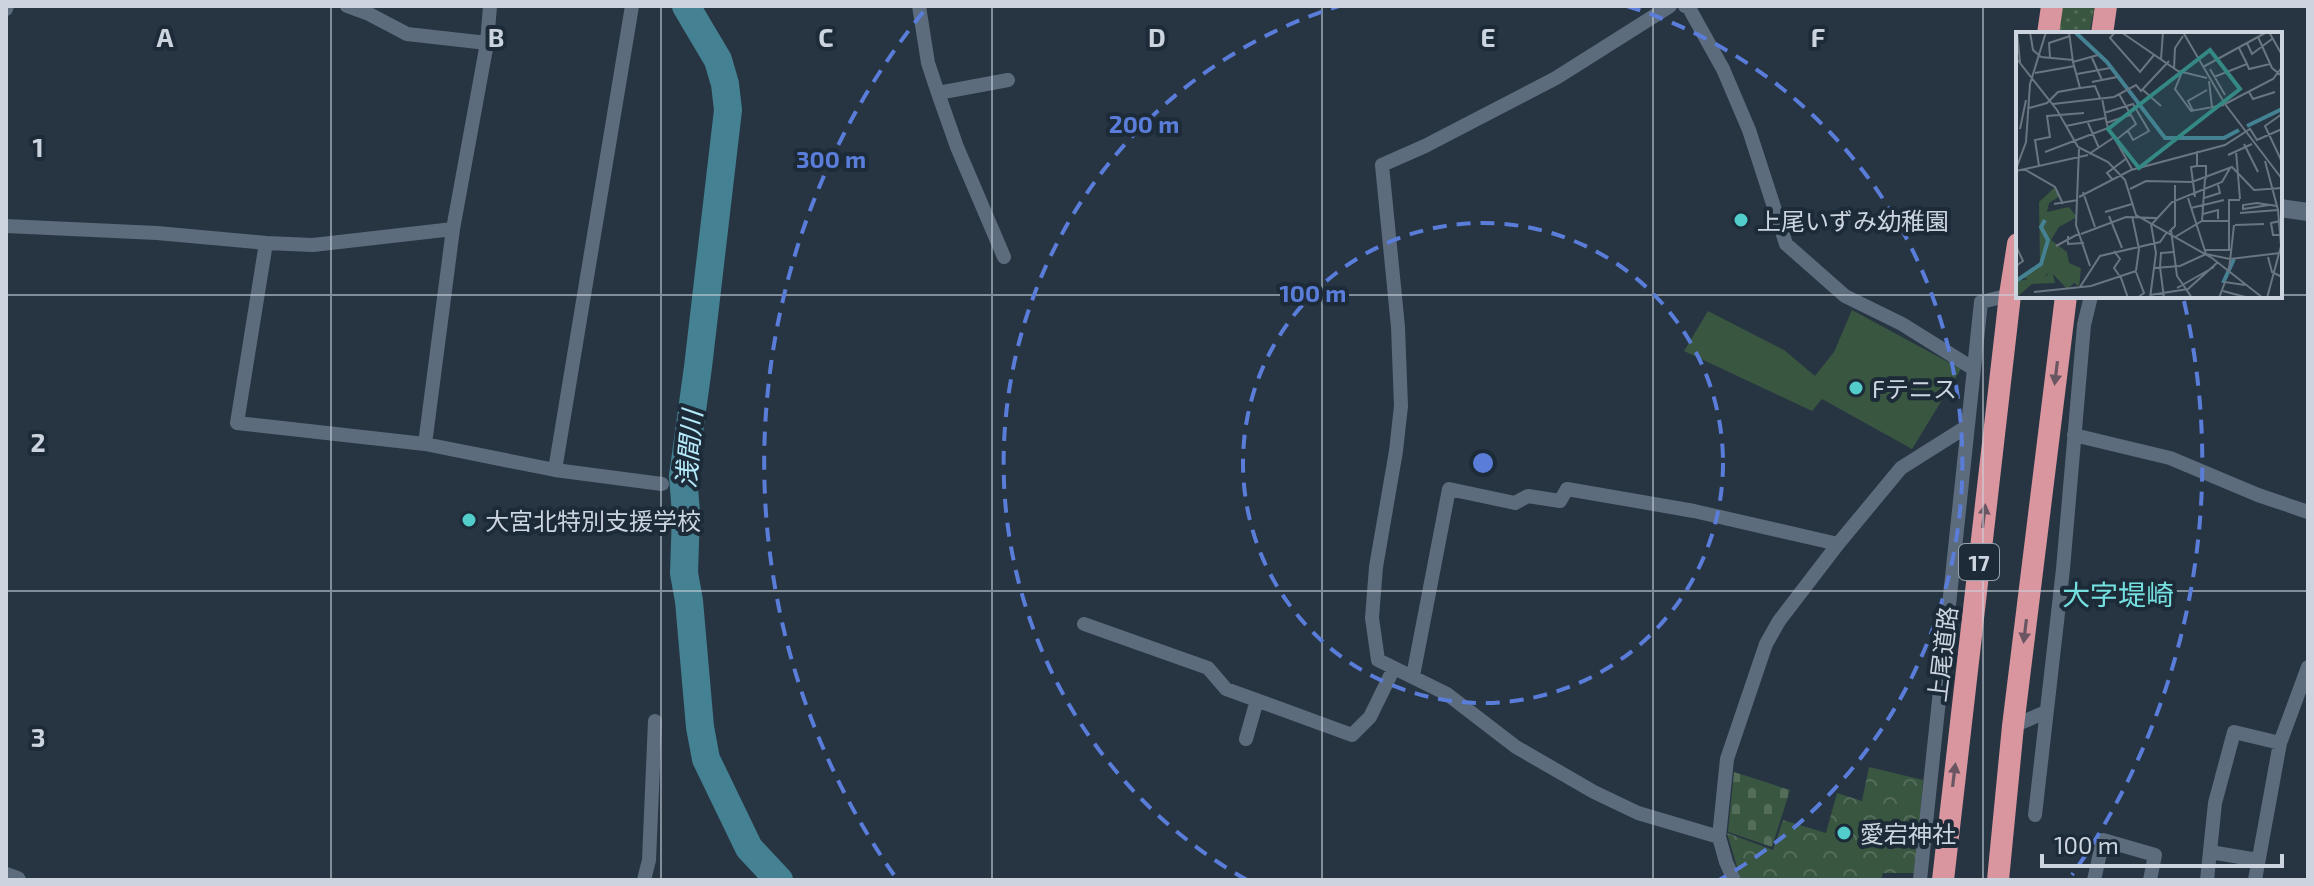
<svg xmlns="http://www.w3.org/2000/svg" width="2314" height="886" font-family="'Exo 2','Noto Sans JP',sans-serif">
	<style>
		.grass { fill: url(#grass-dots) }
		.cemetery { fill: url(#cemetery-stones) }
		.park { fill: url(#park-crowns) }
		.pitch { fill: #395640 }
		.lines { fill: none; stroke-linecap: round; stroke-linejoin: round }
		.river { stroke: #448192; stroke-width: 28 }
		.minor { stroke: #5c6c7c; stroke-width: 14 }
		.tertiary { stroke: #5c6c7c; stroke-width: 18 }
		.trunk { stroke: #da969f; stroke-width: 22 }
		.oneway { fill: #695662 }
		.grid { fill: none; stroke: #ccd5df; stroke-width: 2; stroke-opacity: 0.55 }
		.ring { fill: none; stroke: #5a7dda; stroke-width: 4; stroke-dasharray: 14 10 }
		.poi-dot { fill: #52cdcc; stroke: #1d2b39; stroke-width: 3 }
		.labels { text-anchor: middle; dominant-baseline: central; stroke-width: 8; stroke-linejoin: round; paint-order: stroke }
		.shield { fill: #1d2b39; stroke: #98a2ad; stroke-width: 2 }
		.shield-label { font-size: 22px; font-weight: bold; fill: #ccd5df }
		.poi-label { font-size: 24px; fill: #ccd5df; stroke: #1d2b39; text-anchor: start }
		.street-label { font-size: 24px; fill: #ccd5df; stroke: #1d2b39 }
		.water-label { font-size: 26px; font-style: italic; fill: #b5eafb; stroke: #1d2b39 }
		.quarter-label { font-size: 28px; fill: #74e0df; stroke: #1d2b39 }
		.inset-river { fill: none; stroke: #448192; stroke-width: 4 }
		.inset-road { fill: none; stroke: #697581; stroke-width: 2 }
		.view { fill: #358985; fill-opacity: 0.15; stroke: #358985; stroke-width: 4 }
		.inset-edge { fill: none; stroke: #ccd5df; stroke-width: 4 }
		.grid-label { font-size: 26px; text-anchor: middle; font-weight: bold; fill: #ccd5df; stroke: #1d2b39; stroke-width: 8; stroke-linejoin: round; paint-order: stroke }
		.centre { fill: #5a7dda; stroke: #1d2b39; stroke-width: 4 }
		.ring-label { font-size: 24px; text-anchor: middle; font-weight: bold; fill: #5a7dda; stroke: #1d2b39; stroke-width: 8; stroke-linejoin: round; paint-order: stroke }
	</style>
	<defs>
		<pattern id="grass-dots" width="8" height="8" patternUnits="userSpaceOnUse" patternTransform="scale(2)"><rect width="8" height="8" fill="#395640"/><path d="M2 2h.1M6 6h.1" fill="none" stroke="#546d5b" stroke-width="1.8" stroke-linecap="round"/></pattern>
		<pattern id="cemetery-stones" width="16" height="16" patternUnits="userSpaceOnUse" patternTransform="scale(2)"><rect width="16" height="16" fill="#395640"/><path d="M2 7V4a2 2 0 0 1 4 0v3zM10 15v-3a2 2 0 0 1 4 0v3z" fill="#546d5b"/></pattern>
		<pattern id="park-crowns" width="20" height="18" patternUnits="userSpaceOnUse" patternTransform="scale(2)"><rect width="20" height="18" fill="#395640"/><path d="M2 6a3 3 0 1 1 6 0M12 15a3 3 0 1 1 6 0" fill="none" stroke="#546d5b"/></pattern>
	</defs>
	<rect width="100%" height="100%" fill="#273543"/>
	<path class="grass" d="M2062,6H2095L2089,34H2059Z"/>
	<path class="cemetery" d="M1734,772L1790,790L1772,847L1728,832Z"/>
	<path class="park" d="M1869,767L1923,780L1915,873H1883L1881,880L1837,878L1836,880H1741L1727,833L1773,850L1783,820L1826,833L1837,793L1862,801Z"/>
	<path class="pitch" d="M1852,310L1961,369L1912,449L1822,399L1812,411L1684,351L1708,311L1784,350L1815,376L1834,352Z"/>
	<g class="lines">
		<path class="river" d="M686,6L718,60L725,84L728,110L698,367L683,476L686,513L684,573L689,601L700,727L706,759L749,848L779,880"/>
		<path class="minor" d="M347,6L369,14L407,34L487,43
			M919,6L928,63L938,93L957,147L1004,257
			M1670,6L1556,78L1425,146L1382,165L1398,327L1401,406L1396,451L1376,567L1372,618L1378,660L1447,694L1516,747L1594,792L1638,813L1719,837
			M1685,6L1689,8L1723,69L1749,130L1786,244L1845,296L1902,324L1974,369
			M6,9L7,6
			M938,93L1008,80
			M6,226L157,233L266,243L313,245L453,229L487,43L490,6
			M266,243L237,423L425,444L555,470L632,6
			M2074,435L2170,458L2258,495L2308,512
			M425,444L453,229
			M555,470L662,484
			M1084,624L1208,668L1226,689L1352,735L1370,717L1394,668
			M1413,676L1449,489L1515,503L1528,496L1560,501L1567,489L1694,511L1838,544
			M2013,726L2046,712
			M1246,739L1257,700
			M2035,815L2063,569L2084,325L2091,296
			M2210,852L2258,860
			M644,880L649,860L655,721
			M1734,880L1726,862L1719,837L1727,759L1766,644L1779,621L1838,544L1901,468L1966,427
			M1920,880L1981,302L2010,295
			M2094,880L2103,840L2155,855L2150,880
			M2207,880L2215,803L2234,732L2280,743
			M2255,880L2280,743L2308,667"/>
		<path class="tertiary" d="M2280,208L2308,212
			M6,876L17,880"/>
		<path class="trunk" d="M2048,34L2052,6
			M2102,34L2106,6
			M1943,880L2010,295L2018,244
			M1998,880L2013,726L2066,296"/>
	</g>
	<defs><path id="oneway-solid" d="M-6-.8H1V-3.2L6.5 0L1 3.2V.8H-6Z" transform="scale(2)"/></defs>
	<g class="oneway">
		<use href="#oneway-solid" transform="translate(2056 373) rotate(97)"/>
		<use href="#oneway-solid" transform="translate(1984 516) rotate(-83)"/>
		<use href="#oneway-solid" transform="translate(2025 631) rotate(97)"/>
		<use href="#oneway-solid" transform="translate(1954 775) rotate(-83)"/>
	</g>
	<path class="grid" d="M331,6V880M661,6V880M992,6V880M1322,6V880M1653,6V880M1983,6V880M6,295H2018M2280,295H2308M6,591H2308"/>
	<g class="ring">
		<circle cx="1483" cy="463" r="240"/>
		<path d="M1247 880A479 479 0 0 1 1339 6M1627 6A479 479 0 0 1 1719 880"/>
		<path d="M894 875A719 719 0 0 1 924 11M2184 301A719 719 0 0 1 2072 875"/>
	</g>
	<g class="poi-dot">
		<circle cx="1741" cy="220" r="8"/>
		<circle cx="1856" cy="388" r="8"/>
		<circle cx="469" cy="520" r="8"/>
		<circle cx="1844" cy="833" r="8"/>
	</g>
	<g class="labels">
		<rect class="shield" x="1959" y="544" width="40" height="36" rx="6"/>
		<g class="shield-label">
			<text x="1979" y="562">17</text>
		</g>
		<g class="poi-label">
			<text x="1757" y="220">上尾いずみ幼稚園</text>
			<text x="1872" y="388">Fテニス</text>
			<text x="485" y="520">大宮北特別支援学校</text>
			<text x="1860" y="833">愛宕神社</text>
		</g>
		<g class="street-label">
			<text transform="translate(1942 654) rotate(-83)">上尾道路</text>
		</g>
		<g class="water-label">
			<text transform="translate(688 449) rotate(-85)">浅間川</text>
		</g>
		<g class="quarter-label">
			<text x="2118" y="594">大字堤崎</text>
		</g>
	</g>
	<g transform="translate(2016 32)">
		<rect width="266" height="266" fill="#273543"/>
		<path d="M42,235L59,250L55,254L51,257L37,242L39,251L16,252L0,266L2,249L32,243V237Z" fill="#395640"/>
		<path d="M39,155L44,164L33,171L31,180L53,175L61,185L43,195L35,208L51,220L53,231L65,236L63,255L41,235L20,250L5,245L24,232L23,170Z" fill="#395640"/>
		<path class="inset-river" d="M59,0L91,30L149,106H208L223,98M231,94L266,77M0,249L25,232L32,208L25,195L29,188M207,251L218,227"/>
		<path class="inset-road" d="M1,0L4,30M14,0L17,18L25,25M53,0L57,30L82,23M99,0L94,6L124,40L138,23M105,0L162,39L191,46M167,0L209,72L266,147M253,0L266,23M242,5L256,36L266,44M231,11L236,22L256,7M25,25L57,28M34,25L33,11L54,4M0,26L41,78L62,115L92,130L109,148L120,183L196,226L247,266M76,26L86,48M145,27L147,0M231,32L233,37L254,32M187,35L251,0M158,37L159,16L167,4M194,37L209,63M166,40L159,57L175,79L208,73M19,41L59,34M61,42L94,36M198,45L231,32L223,16M193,49L196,75M76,50L101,45M64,56L79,54L84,66M127,58L145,74M233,60L237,67L259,60M86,66L91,93L116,137M37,72L98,65L120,53L125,59L153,29M209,72L257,47L266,35M13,76L31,71L42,60L64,56L57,30M177,79L172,69L191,58M88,81L117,72L133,99L117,108L112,99M266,82L249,94L266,130M72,91L83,116M90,91L114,83M50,94L89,86M4,97L10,68M100,108L120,92L103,62M228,112L242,140M63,117L60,193L74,234M181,119V134H190V147M220,119L224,167M29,120L92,96M73,122L97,106M212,123L236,112M249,129L262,178L265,214L251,266M23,134L19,108L34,105L31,84L68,81M0,137L10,110L14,52L30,0M8,137L39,155L47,172M0,139L72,123M96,147L91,141L111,126M114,157L130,149L176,150L216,135L238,158L266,156M67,160L79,195M63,165L115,138L209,113L234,97L241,108L266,97M179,165L175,135L181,134M172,166L190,222M188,166L204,161L202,153M38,172L62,168M253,173L227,177V173L241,171L261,174M175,176L208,168M89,180L116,172M224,181L262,178M187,182L202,178V187M93,184L106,216M116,184L123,217L120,239M186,189L189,147M264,189L255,191L257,203H264M136,192L156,170L206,150L214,136M219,193L248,192M155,198L161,244L176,266M153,200L159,194V153M65,202L110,185L141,186M52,204V212L68,211M159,205L186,189H213M0,214L7,229L0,234M40,214L64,201M189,218H215M213,218V168H224M98,219L104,227L98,236L103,243M252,225L256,240L266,245M144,235L148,266M144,235L145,221L159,220M138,236L164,234L190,222L214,227L264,221M213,238L218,193M120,240L128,261L121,266M104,243L112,266M64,255L84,224L144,210L151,200M161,256L198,235M207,259L233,266M18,260L75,254L120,239M134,263L172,257L202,230M134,266L140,221L135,192M203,266L209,250L229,253"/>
		<path class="view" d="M194,18L224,57L123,136L92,97Z"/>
		<rect width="266" height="266" class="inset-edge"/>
	</g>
	<g class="grid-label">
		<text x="165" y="47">A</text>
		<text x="496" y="47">B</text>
		<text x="826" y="47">C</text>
		<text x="1157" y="47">D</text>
		<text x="1488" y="47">E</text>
		<text x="1818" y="47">F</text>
		<text x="38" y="157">1</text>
		<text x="38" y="452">2</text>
		<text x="38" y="747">3</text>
	</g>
	<circle cx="1483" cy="463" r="12" class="centre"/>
	<g class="ring-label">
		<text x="1144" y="133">200 m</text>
		<text x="831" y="168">300 m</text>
		<text x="1313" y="302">100 m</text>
	</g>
	<rect width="2314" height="886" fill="none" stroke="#ccd5df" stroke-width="16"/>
	<path d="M2042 854v12h240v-12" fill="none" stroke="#ccd5df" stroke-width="4"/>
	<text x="2054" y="854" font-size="24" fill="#ccd5df" stroke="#1d2b39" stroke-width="6" paint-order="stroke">100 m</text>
</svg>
